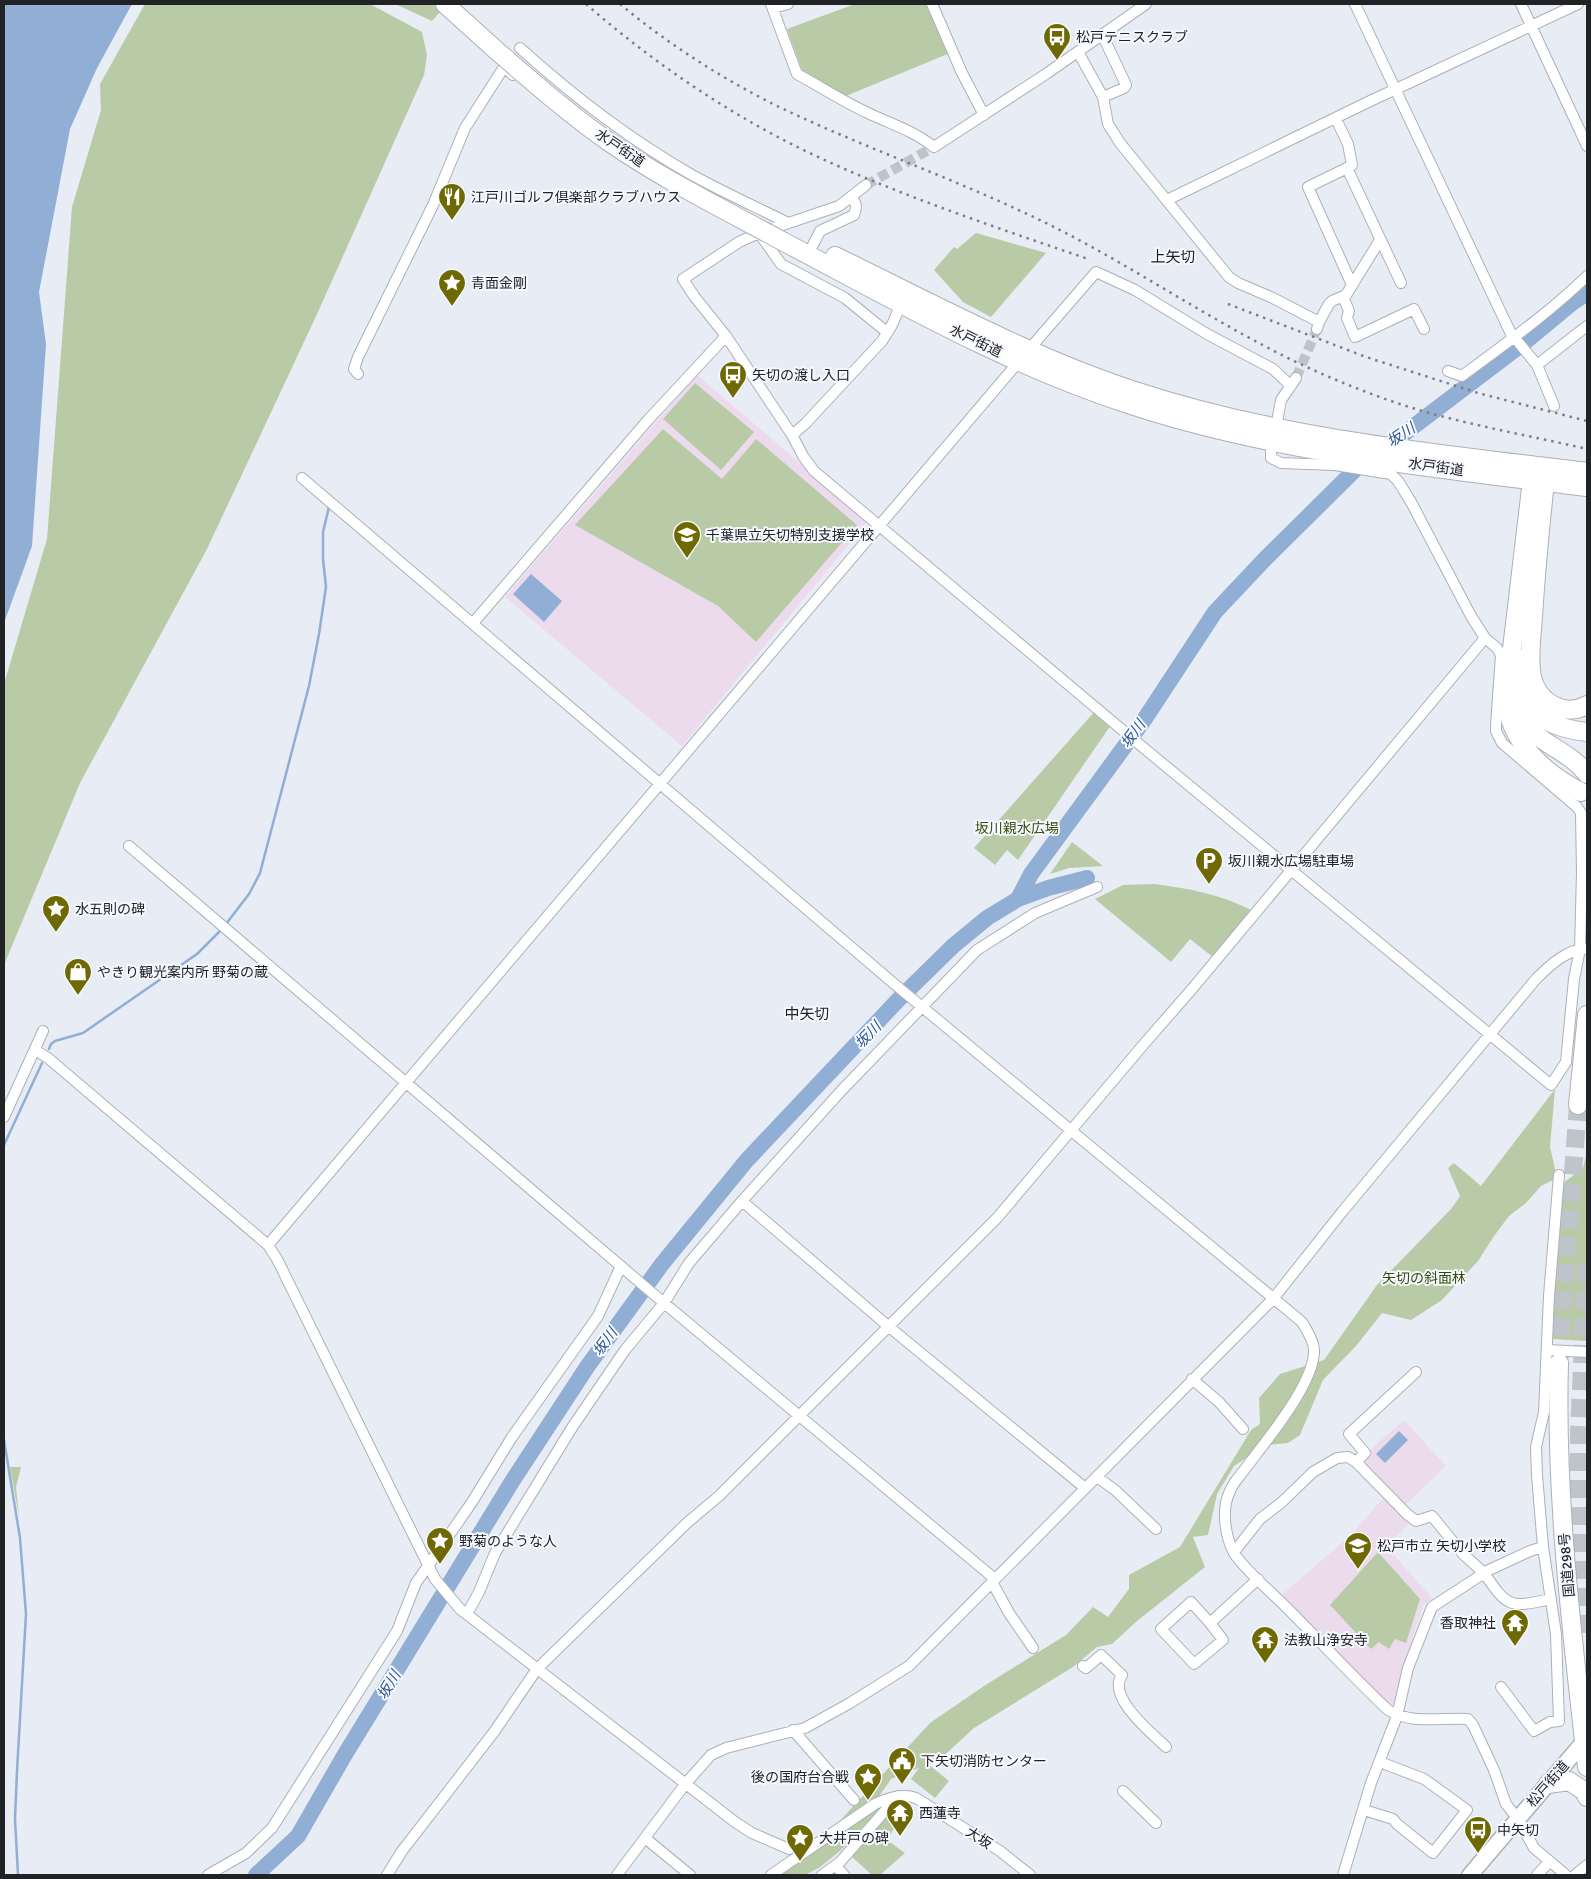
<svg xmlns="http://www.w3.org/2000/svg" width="1591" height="1879" font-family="Signika,'Noto Sans JP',sans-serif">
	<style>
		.education { fill: #ecdbed }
		.green { fill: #b9cba6 }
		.water { fill: #91aed5 }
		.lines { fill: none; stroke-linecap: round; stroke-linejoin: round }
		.stream { stroke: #91aed5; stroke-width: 2.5 }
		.river { stroke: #91aed5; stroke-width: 16 }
		.street-tunnel { stroke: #bfc4cb; stroke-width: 10; stroke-dasharray: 10 5; stroke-linecap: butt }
		.highway-tunnel { stroke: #bfc4cb; stroke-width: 18; stroke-dasharray: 18 9; stroke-linecap: butt }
		.street-casing { stroke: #abb0b9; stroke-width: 12 }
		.primary-casing { stroke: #abb0b9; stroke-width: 18 }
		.highway-casing { stroke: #abb0b9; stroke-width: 20 }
		.street { stroke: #fff; stroke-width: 10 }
		.primary { stroke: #fff; stroke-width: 15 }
		.highway { stroke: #fff; stroke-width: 18 }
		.rail { stroke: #7c7f85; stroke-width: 2.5; stroke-dasharray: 2.5 5; stroke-linecap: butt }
		.highway-bridge-casing { stroke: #abb0b9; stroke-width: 20; stroke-linecap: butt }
		.highway-bridge { stroke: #fff; stroke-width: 18 }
		.labels { text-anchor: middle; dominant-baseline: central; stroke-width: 4; stroke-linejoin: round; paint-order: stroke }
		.poi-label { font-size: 14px; fill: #202225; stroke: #f6f9ff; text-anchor: start }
		.street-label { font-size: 14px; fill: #202225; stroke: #f6f9ff }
		.park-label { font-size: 14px; fill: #344d0a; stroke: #f6f9ff }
		.neighbourhood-label { font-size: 15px; fill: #202225; stroke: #f6f9ff }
		.water-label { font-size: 15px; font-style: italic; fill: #30578a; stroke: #f6f9ff }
	</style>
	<rect width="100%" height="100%" fill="#e7ecf5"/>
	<path class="education" d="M697,375L868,521L682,746L505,597Z
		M1404,1420L1446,1466L1398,1512L1409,1524L1386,1546L1432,1598L1423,1606L1412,1639L1394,1704L1390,1705L1282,1595L1351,1535L1385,1496L1356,1462Z"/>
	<path class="green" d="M145,4H370L422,32L427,55L424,75L318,312L207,549L80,783L4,965V684L47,539L72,207L101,110L100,84Z
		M395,4H447L432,21Z
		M855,4H928L950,53L846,96L802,70L787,29Z
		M976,233L1046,253L991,317L963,302L934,270L954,247L957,249Z
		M695,383L754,432L721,470L663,419Z
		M663,429L722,479L756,439L857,525L756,642L718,606L575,525Z
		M1095,711L1111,725L1018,860L1007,850L995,865L974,848Z
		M1072,842L1103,866L1069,868L1050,874Z
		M1154,884C1188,888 1223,895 1253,911L1214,958L1190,939L1171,962L1095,899L1123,885Z
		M1555,1089L1550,1147L1557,1178L1541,1186L1526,1203L1509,1216L1494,1236L1478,1261L1442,1300L1411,1320L1382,1313L1356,1346L1323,1380L1300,1435L1288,1443L1266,1445L1234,1466L1217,1494L1208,1535L1193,1537L1205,1567L1137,1621L1112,1644L1097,1647L1073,1667L974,1728L939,1760L928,1764L949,1781L935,1798L911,1779L919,1768L891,1779L880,1795L886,1802L840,1851L820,1867L805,1875H776L813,1850L930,1723L984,1686L1066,1635L1093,1607L1108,1617L1129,1589V1575L1180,1547L1251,1430L1260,1424L1259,1398L1280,1374L1324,1360L1377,1285L1452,1208L1460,1196L1448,1168L1454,1163L1481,1186Z
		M1587,1152V1341L1551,1339L1562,1184L1583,1168Z
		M10,1467H21L16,1487L19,1517Z
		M1378,1552L1420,1599L1406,1643L1395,1639L1389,1649L1379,1642L1371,1649L1330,1605Z
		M889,1812L897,1818L894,1823L896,1825L887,1840L905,1853L880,1875H872L851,1856Z"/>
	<path class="water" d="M4,4H132L97,68L70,129L39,292L46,344L32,546L4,623Z
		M531,574L562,601L544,622L513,594Z
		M1399,1431L1408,1440L1385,1463L1376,1454Z"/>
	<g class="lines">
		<path class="stream" d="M226,924L249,894L260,873L309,686L319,634L326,587L323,559V532L329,507
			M49,1049L51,1044L55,1041L83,1033L197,954L223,928
			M4,1145L42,1063
			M4,1440L20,1538L26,1614L17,1771L15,1819L18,1875"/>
		<path class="river" d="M1018,899L1031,874L1144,720L1215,612L1264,560L1372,453L1393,442L1525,342L1572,303L1587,293
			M256,1875L298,1836L344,1756L513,1480L587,1367L662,1264L747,1160L899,999L953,946L987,918L1018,899L1048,888L1087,878"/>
		<path class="street-tunnel" d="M866,185L934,147
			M1296,378L1317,329"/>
		<path class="highway-tunnel" d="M1559,1363L1578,1105
			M1580,1633L1578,1561L1579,1432L1587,1259"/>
		<defs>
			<path id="street" d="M771,4L797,74C821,87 844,102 868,113C891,124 914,131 934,147L1046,74L1146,4
				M932,4L962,73L984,115
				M1355,4L1513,338
				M1521,4L1587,146
				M773,8L788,4
				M1102,34L1126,85L1124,88L1103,97
				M520,48C573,96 629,139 692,175C723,192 756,207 788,223
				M1078,52L1103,97L1108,124L1120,143L1229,277L1238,283L1273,298L1319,322
				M1336,119L1348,144L1352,165L1347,168L1401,283
				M1347,168L1308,187L1352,285
				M866,185L839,206L759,233L739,242L683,279L694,296L726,336L792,435L803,456L814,471L1139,744L1551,1085L1566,1062L1574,979L1580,949L1582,873L1581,813L1577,807L1502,743L1496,731V725L1501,655L1497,648L1485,638L1471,616L1411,502L1398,481L1391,474L1335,465L1281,463L1271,458V450
				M1167,200L1366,103L1578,4
				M759,233L781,264L845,298L883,329
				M813,245L820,231L854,215C857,207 857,204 851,197
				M1343,297L1349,311L1347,318L1355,337L1414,309L1424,329
				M1317,329L1319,322L1329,304L1332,301L1346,295L1380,240
				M1514,337L1537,365L1554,406
				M1032,346L1096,272L1135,290L1207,334L1273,369L1291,386
				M1537,365L1587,326
				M1448,371L1462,376C1505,344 1549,313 1587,276
				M358,374L354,369L358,357L433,205L465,128L504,67L513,75
				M1277,422L1281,400L1296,378
				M792,435L805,424L882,341L892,325L901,304
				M302,478L892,982L1302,1322C1307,1331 1313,1339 1314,1349C1316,1382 1265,1442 1245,1469C1240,1476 1233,1483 1230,1491C1221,1509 1225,1536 1234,1553C1243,1568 1271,1592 1284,1605C1319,1640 1352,1676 1388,1710C1412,1725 1441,1717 1468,1719L1473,1725L1494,1770L1506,1804L1518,1819L1534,1848L1566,1875
				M473,623L648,420L726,336
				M129,846L664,1303L995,1579
				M35,1050L48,1058L268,1245L277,1259L435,1579L460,1609L735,1822L752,1833L789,1849
				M4,1117L43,1031
				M742,1201L888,1326L1085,1488
				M268,1245L1015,366
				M1547,1350L1587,1352
				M1192,1379L1219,1402L1243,1429
				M1356,1462L1365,1453L1349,1434L1416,1372
				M1097,1477L1115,1490L1156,1529
				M1234,1552L1260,1519L1282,1502L1313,1472L1337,1458L1348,1457L1356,1462L1407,1514L1416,1521L1432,1516L1463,1554L1484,1573
				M1484,1573C1508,1608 1509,1608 1551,1599
				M992,1582L1009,1613L1033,1648
				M467,1614L479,1592L495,1553L573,1426L625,1350L664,1303L689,1263L742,1201L842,1090L977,950L1035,913L1097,887
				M1210,1623L1191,1602L1161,1629L1194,1664L1223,1640L1210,1623L1258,1579
				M1083,1666L1086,1668L1101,1655L1122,1675C1106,1697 1153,1734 1166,1747
				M1501,1687L1534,1731L1550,1722L1559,1721L1556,1634L1543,1547L1537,1475L1536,1447L1544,1412L1549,1296L1559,1175
				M793,1730L854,1800
				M1123,1791L1156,1823
				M1364,1810L1393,1819L1397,1824L1433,1853L1467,1810L1424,1779L1380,1762
				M645,1838L690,1875
				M836,1866L844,1875
				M208,1875L246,1853L272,1828L397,1631L416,1583L472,1502L512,1437L598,1316L621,1266
				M387,1875L402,1851L494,1732L537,1669L688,1522L719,1496L997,1218L1144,1044L1192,989L1485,638
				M617,1875L686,1783L711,1755L726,1748L805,1728L850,1703L909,1666L1273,1299L1342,1212L1536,979C1549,966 1568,948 1587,949
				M771,1875L875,1804C888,1798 902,1793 916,1798L1000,1851L1030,1875
				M822,1875L840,1862L898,1796
				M1343,1875L1371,1783L1397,1716L1408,1668L1432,1607L1489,1570L1530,1551L1543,1547
				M1537,1875L1549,1862
				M1575,1875L1587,1865"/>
			<path id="primary" d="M1470,1875L1587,1738"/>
			<path id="highway" d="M445,4L497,51
				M784,242C896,301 1009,366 1131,405C1277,453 1435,468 1587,487
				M835,256C934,304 1031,357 1135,391C1281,439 1435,453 1587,472
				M1538,470L1532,480L1509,674C1496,728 1536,769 1581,792
				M1542,472L1545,482C1540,527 1536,571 1533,616C1532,636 1528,657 1532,677C1538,702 1564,718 1587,705
				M1521,659C1515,708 1542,727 1587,732
				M1514,700C1524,743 1564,744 1587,774
				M1578,1105L1587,1015
				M1559,1363C1555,1498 1572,1633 1587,1767
				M1548,1784L1569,1781L1584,1791L1587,1797"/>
		</defs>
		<use href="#street" class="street-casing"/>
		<use href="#primary" class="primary-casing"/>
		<use href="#highway" class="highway-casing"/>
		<use href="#street" class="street"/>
		<use href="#primary" class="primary"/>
		<use href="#highway" class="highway"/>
		<path class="rail" d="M586,4C658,67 742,123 829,162C913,200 1001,229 1088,259
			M620,4C667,43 718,76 773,104C855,144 942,174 1025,213C1123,258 1211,323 1309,368C1344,384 1382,399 1419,410C1474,426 1531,436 1587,449
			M1228,304L1366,357L1478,393L1587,421"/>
		<defs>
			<path id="highway-bridge" d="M497,51C533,82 569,114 609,142C664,180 725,210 784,242"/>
		</defs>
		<use href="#highway-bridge" class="highway-bridge-casing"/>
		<use href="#highway-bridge" class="highway-bridge"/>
	</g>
	<defs>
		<symbol id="bus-pin" viewBox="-11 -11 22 30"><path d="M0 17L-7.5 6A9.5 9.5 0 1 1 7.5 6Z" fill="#6e6902" stroke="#f6f9ff"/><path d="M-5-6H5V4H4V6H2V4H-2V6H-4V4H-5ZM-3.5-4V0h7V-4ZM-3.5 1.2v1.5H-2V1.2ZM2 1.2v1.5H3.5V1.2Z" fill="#fff"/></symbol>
		<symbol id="restaurant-pin" viewBox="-11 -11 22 30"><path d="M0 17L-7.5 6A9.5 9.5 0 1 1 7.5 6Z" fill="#6e6902" stroke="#f6f9ff"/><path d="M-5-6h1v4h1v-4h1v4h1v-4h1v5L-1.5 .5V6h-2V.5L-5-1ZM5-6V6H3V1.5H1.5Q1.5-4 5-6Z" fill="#fff"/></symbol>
		<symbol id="sight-pin" viewBox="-11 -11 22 30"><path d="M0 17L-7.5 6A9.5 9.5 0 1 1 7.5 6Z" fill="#6e6902" stroke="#f6f9ff"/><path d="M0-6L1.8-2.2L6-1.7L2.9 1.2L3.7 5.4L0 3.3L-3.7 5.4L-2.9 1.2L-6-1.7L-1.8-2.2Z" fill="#fff"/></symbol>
		<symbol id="school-pin" viewBox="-11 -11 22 30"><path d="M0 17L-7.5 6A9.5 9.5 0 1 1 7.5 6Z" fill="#6e6902" stroke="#f6f9ff"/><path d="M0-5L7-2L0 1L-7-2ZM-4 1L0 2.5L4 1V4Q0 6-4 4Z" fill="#fff"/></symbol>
		<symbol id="parking-pin" viewBox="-11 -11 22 30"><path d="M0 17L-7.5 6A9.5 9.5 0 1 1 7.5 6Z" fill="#6e6902" stroke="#f6f9ff"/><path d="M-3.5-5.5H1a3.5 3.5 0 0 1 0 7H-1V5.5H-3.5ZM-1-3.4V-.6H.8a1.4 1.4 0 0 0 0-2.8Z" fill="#fff"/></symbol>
		<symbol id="shop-pin" viewBox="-11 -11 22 30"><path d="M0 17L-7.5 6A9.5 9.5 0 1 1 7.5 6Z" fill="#6e6902" stroke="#f6f9ff"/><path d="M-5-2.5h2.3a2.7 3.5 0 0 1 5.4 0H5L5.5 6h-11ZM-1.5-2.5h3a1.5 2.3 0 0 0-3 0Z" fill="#fff"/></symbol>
		<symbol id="temple-pin" viewBox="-11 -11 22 30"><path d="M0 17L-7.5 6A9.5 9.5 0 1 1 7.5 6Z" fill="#6e6902" stroke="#f6f9ff"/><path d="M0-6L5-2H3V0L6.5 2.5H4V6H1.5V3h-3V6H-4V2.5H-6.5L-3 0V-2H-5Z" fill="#fff"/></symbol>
		<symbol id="civic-pin" viewBox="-11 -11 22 30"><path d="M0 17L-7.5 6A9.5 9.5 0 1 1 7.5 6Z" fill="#6e6902" stroke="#f6f9ff"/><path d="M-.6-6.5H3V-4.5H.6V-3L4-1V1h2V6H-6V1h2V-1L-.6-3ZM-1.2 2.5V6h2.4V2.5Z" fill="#fff"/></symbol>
	</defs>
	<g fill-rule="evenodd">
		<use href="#bus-pin" x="1041" y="21" width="32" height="43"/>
		<use href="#restaurant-pin" x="436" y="181" width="32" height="43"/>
		<use href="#sight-pin" x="436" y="267" width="32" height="43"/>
		<use href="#bus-pin" x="717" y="359" width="32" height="43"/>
		<use href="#school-pin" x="671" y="519" width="32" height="43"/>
		<use href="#parking-pin" x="1193" y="845" width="32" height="43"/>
		<use href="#sight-pin" x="40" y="893" width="32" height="43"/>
		<use href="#shop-pin" x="62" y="956" width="32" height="43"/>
		<use href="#sight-pin" x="424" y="1525" width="32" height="43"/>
		<use href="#school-pin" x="1342" y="1530" width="32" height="43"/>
		<use href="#temple-pin" x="1499" y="1607" width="32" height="43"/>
		<use href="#temple-pin" x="1249" y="1624" width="32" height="43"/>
		<use href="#civic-pin" x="886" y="1745" width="32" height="43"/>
		<use href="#sight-pin" x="852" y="1761" width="32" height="43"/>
		<use href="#temple-pin" x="884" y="1797" width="32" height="43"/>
		<use href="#bus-pin" x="1462" y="1814" width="32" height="43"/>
		<use href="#sight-pin" x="784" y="1822" width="32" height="43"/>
	</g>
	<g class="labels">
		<g class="poi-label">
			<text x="1076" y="37">松戸テニスクラブ</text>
			<text x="471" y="197">江戸川ゴルフ倶楽部クラブハウス</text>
			<text x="471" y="283">青面金剛</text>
			<text x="752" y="375">矢切の渡し入口</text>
			<text x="706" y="535">千葉県立矢切特別支援学校</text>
			<text x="1228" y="861">坂川親水広場駐車場</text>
			<text x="75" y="909">水五則の碑</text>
			<text x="97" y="972">やきり観光案内所 野菊の蔵</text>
			<text x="459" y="1541">野菊のような人</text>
			<text x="1377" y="1546">松戸市立 矢切小学校</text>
			<text x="1496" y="1623" text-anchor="end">香取神社</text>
			<text x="1284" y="1640">法教山浄安寺</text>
			<text x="921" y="1761">下矢切消防センター</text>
			<text x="849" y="1777" text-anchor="end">後の国府台合戦</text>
			<text x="919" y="1813">西蓮寺</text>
			<text x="1497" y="1830">中矢切</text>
			<text x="819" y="1838">大井戸の碑</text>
		</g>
		<g class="street-label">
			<text transform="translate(620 148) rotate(34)">水戸街道</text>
			<text transform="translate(976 341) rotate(26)">水戸街道</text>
			<text transform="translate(1436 467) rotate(8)">水戸街道</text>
			<text transform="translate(1567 1565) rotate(-95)">国道298号</text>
			<text transform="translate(1548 1784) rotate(-49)">松戸街道</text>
			<text transform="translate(979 1838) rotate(33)">大坂</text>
		</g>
		<g class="park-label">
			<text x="1017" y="828">坂川親水広場</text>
			<text x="1424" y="1278">矢切の斜面林</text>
		</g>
		<g class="neighbourhood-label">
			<text x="1173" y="257">上矢切</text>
			<text x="807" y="1014">中矢切</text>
		</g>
		<g class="water-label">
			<text transform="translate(1401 435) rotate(-34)">坂川</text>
			<text transform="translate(1133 734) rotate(-54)">坂川</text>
			<text transform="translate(868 1035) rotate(-46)">坂川</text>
			<text transform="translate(605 1342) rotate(-54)">坂川</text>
			<text transform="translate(389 1685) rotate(-59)">坂川</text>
		</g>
	</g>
	<rect width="1591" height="1879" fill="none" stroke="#202225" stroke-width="10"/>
</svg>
